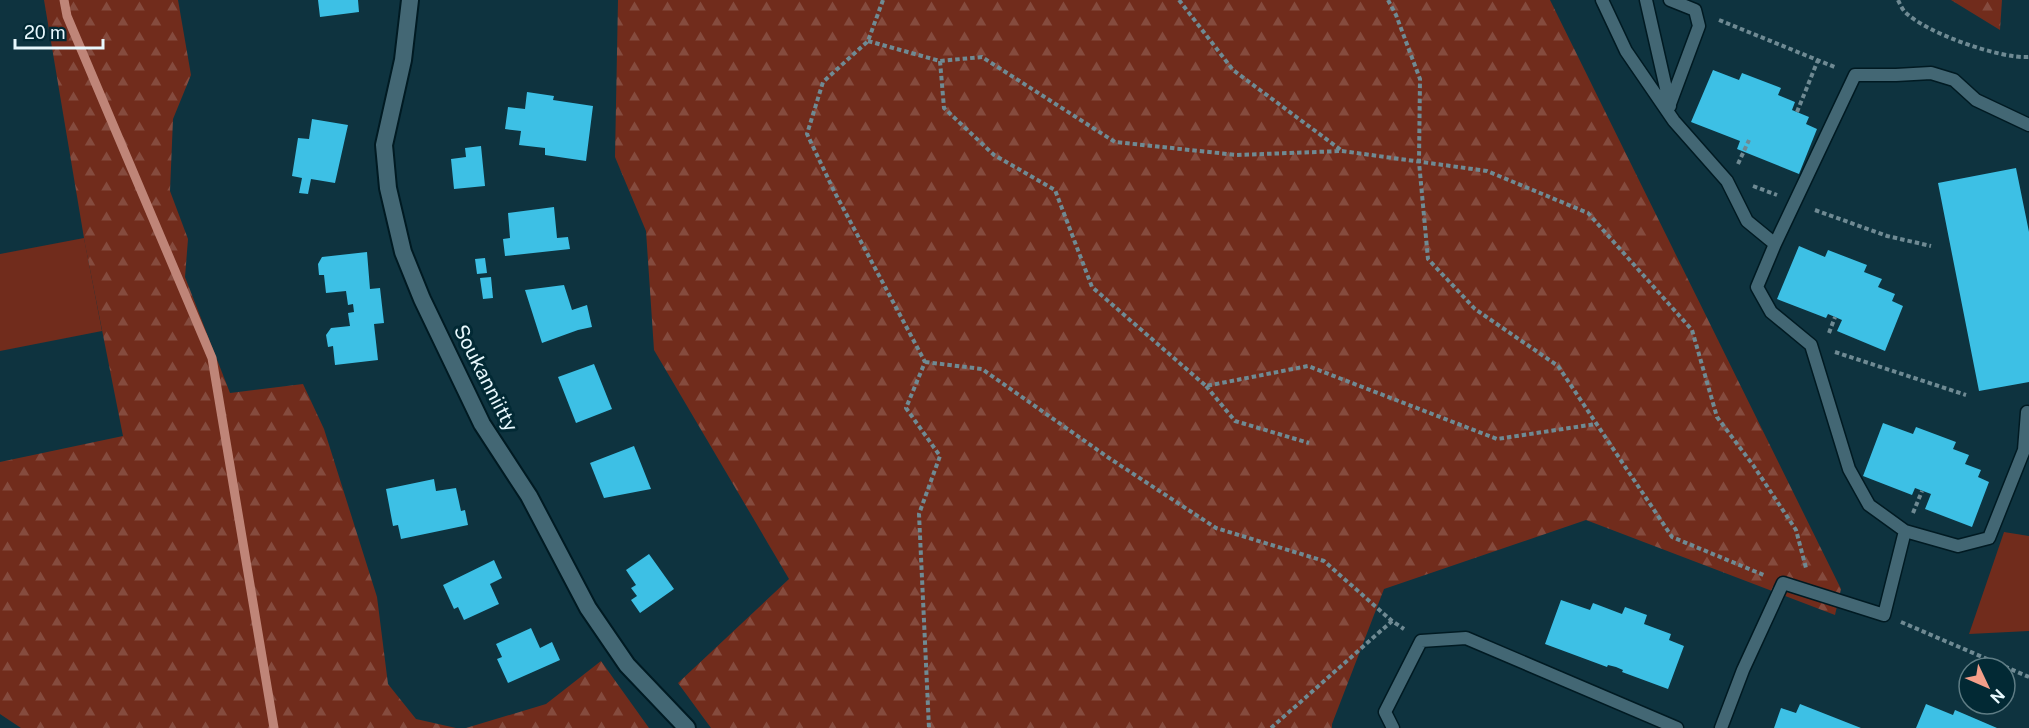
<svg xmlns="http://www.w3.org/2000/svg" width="2029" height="728" font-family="'Public Sans',sans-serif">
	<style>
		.green { fill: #712c1c }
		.forest { fill: url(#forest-firs) }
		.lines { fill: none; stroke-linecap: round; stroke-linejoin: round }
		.stream { stroke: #bf8578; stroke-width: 9 }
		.building { fill: #3dc0e5 }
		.service-casing { stroke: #001a22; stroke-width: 15 }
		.minor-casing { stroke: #001a22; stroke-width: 20 }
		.path { stroke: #6f8a93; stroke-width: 4; stroke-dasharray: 4.5 3; stroke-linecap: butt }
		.service { stroke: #436774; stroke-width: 12 }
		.minor { stroke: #436774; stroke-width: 16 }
		.labels { text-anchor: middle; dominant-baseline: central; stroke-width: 6; stroke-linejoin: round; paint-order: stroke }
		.street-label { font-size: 20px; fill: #e8f8fd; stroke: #022934 }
	</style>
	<defs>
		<pattern id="forest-firs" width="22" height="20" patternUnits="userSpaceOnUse" patternTransform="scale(1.5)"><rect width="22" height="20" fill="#712c1c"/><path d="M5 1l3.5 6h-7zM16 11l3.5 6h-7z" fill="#854b3e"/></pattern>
	</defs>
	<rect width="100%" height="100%" fill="#0e333f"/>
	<path class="green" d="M84,238L102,331L0,351V254Z
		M2004,532L2029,536V631L1969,634Z"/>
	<path class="forest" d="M44,0H178L191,75L173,119L170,191L188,239L185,277L230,393L303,384L324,429L377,597L388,684L416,719L456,728H21L0,714V462L123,436L85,244Z
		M618,0H1550L1841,589L1835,615L1586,520L1384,589L1332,724V728H711L678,683L789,579L654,350L646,231L615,157Z
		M1951,0H2002L2000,30Z
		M601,661L649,728H466L546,704Z"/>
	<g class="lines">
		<path class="stream" d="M64,0L67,16L212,358L274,728"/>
	</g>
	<path class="building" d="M318,0H358L359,12L320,17Z
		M1713,70L1739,80L1742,73L1781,88L1778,95L1795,102L1792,110L1809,117L1806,124L1817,129L1799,174L1737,149L1740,141L1691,122Z
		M527,92L554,96L553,100L593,106L586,161L545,155V148L519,145L521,131L505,129L508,107L525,109Z
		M312,119L348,125L335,183L311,179L308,194L299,193L302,178L292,176L298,138L309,139Z
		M481,146L485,186L454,189L451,159L466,157L465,148Z
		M2016,168L2029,232V382L1979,391L1938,183Z
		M554,207L557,238L568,237L570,249L505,256L503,239L510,238L508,213Z
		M1799,246L1825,257L1828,250L1867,265L1864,272L1882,279L1878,287L1895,294L1892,301L1903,306L1885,351L1837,331L1842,320L1828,314L1826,318L1777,299Z
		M367,252L370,289L380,288L384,323L374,324L378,360L335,365L333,346L328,347L326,335L331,328L350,326L348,313L354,312L353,304L348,305L346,291L326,293L324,275H319L318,264L322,257Z
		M485,258L487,273L477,274L475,259Z
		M491,277L493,298L483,299L480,278Z
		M564,285L572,310L587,305L592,327L578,330L542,343L525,290Z
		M594,364L612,409L576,423L558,377Z
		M1883,423L1913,434L1916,427L1956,442L1953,449L1969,455L1965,464L1981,470L1978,477L1989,482L1972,527L1925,509L1931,494L1915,488L1912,495L1863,476Z
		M634,446L651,489L604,498L590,463Z
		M434,479L436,491L456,488L461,511L465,510L468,525L401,539L398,525L393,526L386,489Z
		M649,554L674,589L640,613L631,600L637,596L631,588L636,585L626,570Z
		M494,560L502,578L490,584L499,604L464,620L458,607L454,609L443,585Z
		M1561,600L1590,610L1593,603L1622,614L1625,607L1647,615L1644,624L1671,634L1669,640L1684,646L1668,689L1622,672L1623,670L1616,667L1608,665L1607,667L1545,644Z
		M531,628L540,648L552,642L560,660L508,683L497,659L502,657L496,644Z
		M1800,704L1861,728H1774L1781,708L1796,713Z
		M1926,704L1953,715L1955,710L1997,728H1916Z"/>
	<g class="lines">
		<defs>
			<path id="service" d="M1602,0L1626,51L1674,121L1727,181L1747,221L1775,244L1757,287L1771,312L1811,345L1849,469L1869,505L1905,531L1884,615L1783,583L1743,670L1721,728
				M1646,0L1670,106
				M1670,104L1699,26L1695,10L1670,0
				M1775,244L1855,75H1896L1931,73L1954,80L1976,100L2029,125
				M1905,531L1958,546L1989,538L2024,450L2027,412
				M1393,728L1385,712L1421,641L1466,638L1677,728"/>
			<path id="minor" d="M410,0L403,60L384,145L388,188L403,252L422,299L482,424L529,496L588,608L627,665L687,728"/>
		</defs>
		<use href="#service" class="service-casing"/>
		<use href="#minor" class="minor-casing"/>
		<path class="path" d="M883,0L868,41L823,82L807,134L834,191L925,362L906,408L940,456L919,514L929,728
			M1179,0L1233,70L1341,150
			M1388,0L1396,15L1420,79L1419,162L1428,259L1475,309L1558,366L1672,537L1766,576
			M1898,0C1900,4 1902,9 1905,12C1926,33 2000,59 2029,57
			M1719,20L1837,68
			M868,41L940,61L982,57L1115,142L1237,155L1342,151L1487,171L1588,213L1692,330L1717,417L1753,465L1796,530L1806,568
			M940,61L944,108L994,155L1055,190L1092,287L1206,386L1308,366L1497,439L1596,424
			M1797,112L1818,60
			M1738,164L1749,140
			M1753,186L1777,195
			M1815,210L1887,236L1931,246
			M1829,333L1835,317
			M1835,352L1966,395
			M925,362L982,369L1109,458L1216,528L1324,561L1392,621
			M1206,386L1235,421L1309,443
			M1913,513L1922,491
			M1901,622L2029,677
			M1271,728L1392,621L1404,629"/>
		<use href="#service" class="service"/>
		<use href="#minor" class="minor"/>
	</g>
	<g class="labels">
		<g class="street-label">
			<text transform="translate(486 378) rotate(63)">Soukanniitty</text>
		</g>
	</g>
	<g transform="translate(1987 686) rotate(134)"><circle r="28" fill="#022934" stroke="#5e7c84" stroke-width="1.5"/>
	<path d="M0-4.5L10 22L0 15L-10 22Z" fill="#f49e89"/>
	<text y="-9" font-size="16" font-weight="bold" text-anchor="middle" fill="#e8f8fd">N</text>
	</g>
	<path d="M15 39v9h88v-9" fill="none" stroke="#e8f8fd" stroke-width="3"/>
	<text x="24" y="39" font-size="18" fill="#e8f8fd" stroke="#022934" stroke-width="4.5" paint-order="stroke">20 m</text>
</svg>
